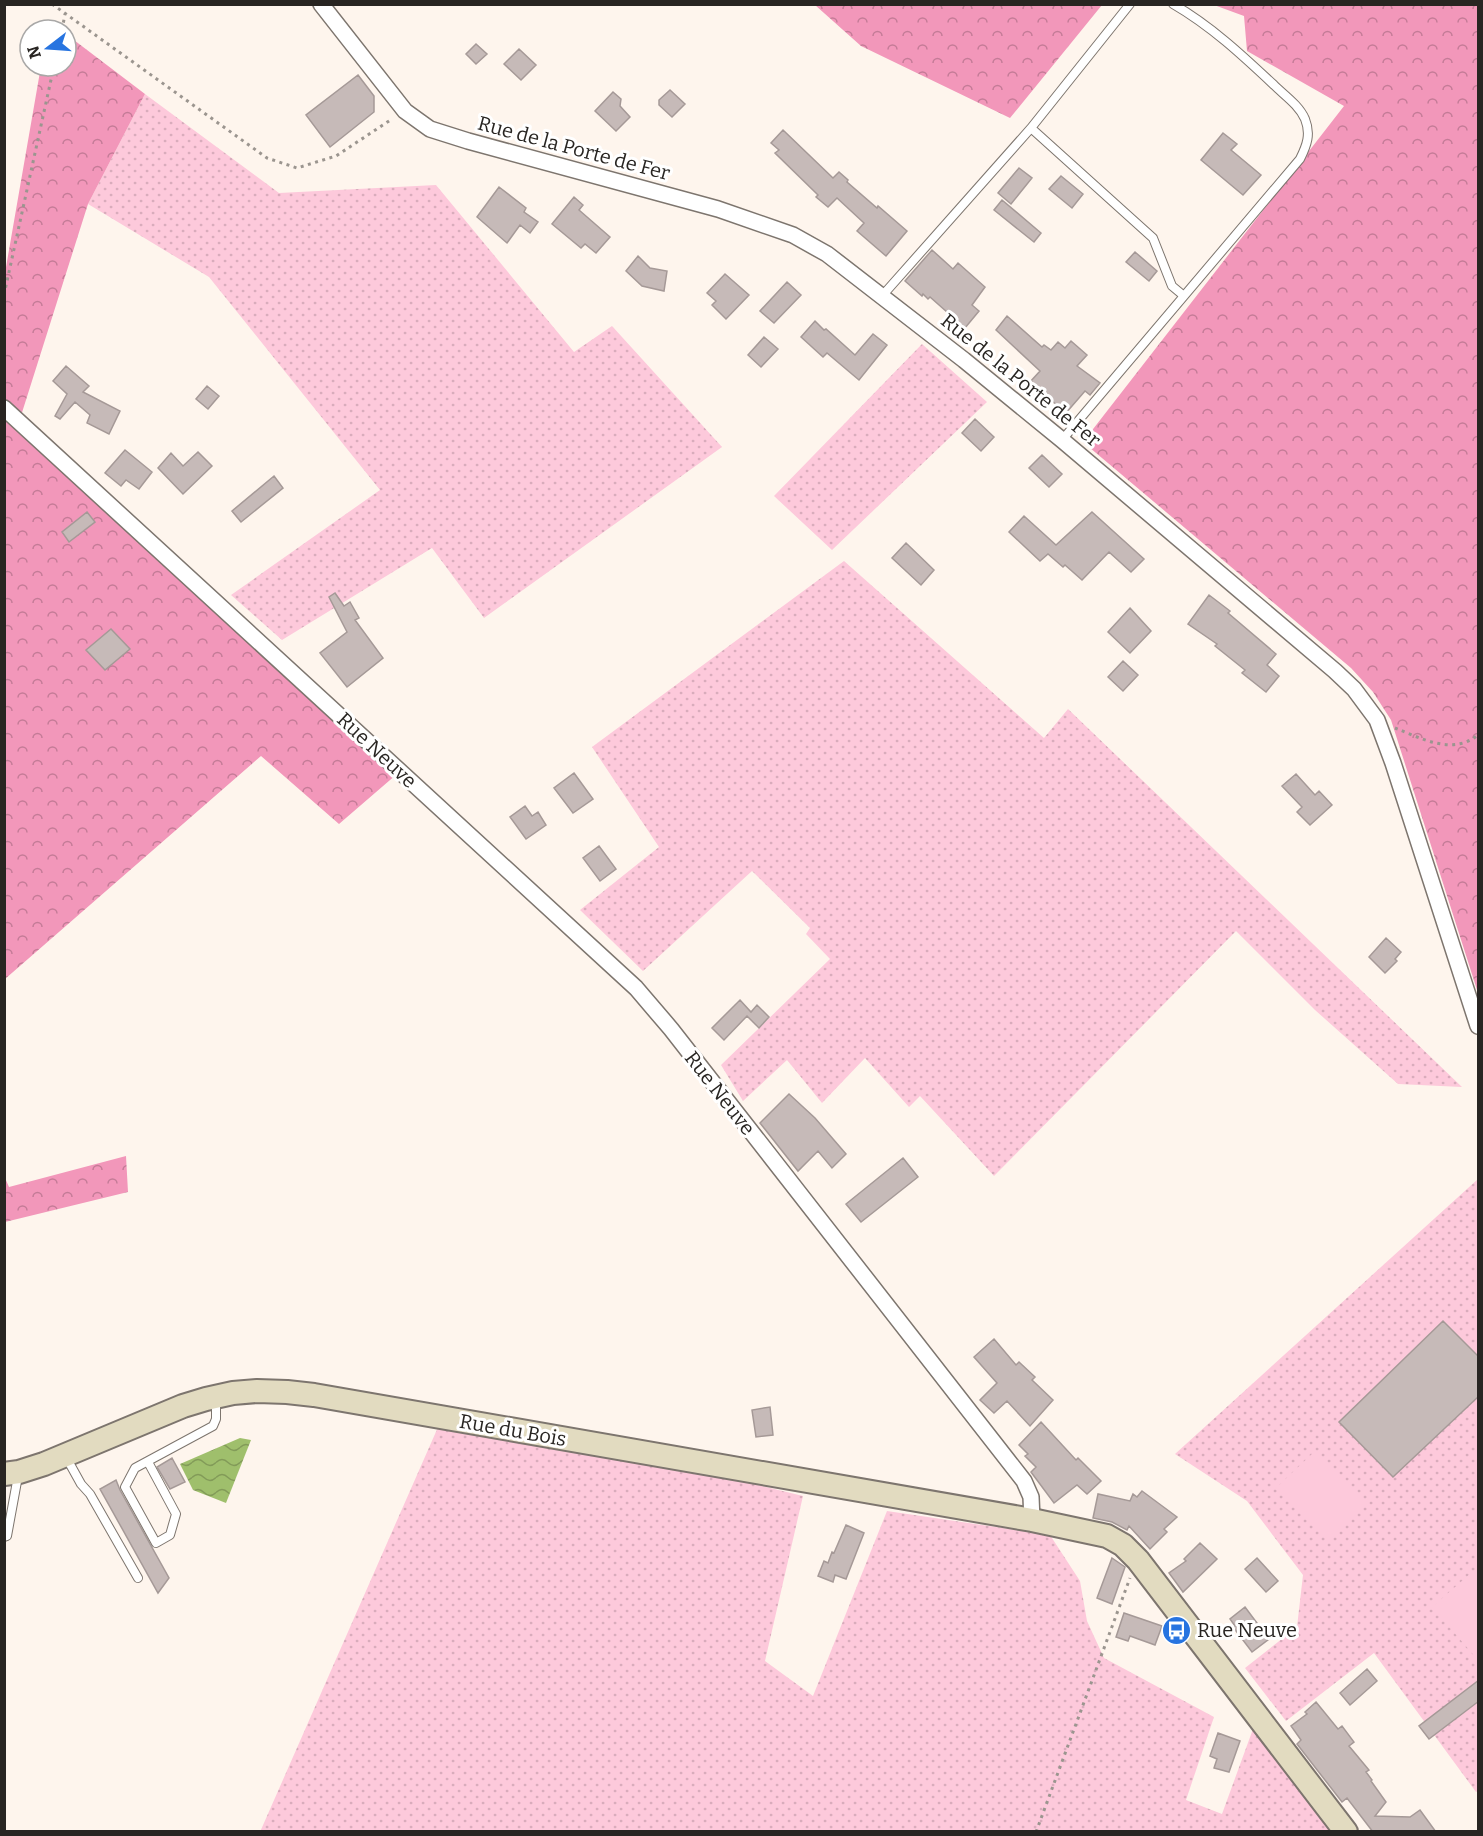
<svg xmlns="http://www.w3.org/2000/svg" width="1483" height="1836" font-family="Bitter,serif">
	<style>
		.grass { fill: url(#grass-dots) }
		.forest { fill: url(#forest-crowns) }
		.pitch { fill: #fdc9db }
		.water { fill: url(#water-waves) }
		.building { fill: #c6bab8; stroke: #a59997; stroke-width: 1.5 }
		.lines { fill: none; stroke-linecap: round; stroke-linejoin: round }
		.lane-casing { stroke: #7d756e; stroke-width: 10 }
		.street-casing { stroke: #7d756e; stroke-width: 18 }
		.secondary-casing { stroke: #7d756e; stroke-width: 26 }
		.path { stroke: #9b958f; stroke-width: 3; stroke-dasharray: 3 4.5; stroke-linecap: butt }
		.lane { stroke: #fff; stroke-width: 8 }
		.street { stroke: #fff; stroke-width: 15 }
		.secondary { stroke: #e2dbc0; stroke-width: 22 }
		.labels { text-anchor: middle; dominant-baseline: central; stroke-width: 6; stroke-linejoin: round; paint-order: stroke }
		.street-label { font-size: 20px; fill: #282522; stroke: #fff }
		.poi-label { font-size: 20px; fill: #282522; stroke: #fff; text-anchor: start }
	</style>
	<defs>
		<pattern id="grass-dots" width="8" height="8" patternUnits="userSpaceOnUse" patternTransform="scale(1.5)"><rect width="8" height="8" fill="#fdc9db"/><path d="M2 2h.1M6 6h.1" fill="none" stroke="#d9acbc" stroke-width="1.8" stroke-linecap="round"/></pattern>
		<pattern id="forest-crowns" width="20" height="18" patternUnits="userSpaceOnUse" patternTransform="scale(1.5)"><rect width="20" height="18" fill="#f297ba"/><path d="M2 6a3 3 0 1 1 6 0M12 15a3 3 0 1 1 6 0" fill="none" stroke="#c47b97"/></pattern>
		<pattern id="water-waves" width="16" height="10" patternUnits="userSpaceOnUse" patternTransform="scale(1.5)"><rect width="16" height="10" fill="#9fbf6c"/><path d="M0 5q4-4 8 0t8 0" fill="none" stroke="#829b58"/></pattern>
	</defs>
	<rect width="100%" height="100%" fill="#fef5ed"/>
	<path class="grass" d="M145,94L279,193L436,185L574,352L612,326L722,447L484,618L432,548L282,640L231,595L380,490L209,277L88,204Z
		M922,344L987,402L832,550L774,496Z
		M844,561L1044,738L1068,709L1462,1087L1398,1084L1315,1010L1236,931L994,1176L920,1096L909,1107L865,1058L822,1103L787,1060L743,1101L721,1065L830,959L806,934L810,928L752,871L643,971L580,910L659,847L592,747Z
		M1478,1179V1791L1476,1792L1374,1653L1286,1721L1245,1668L1297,1627L1303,1575L1247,1501L1175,1454Z
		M446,1409L803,1496L765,1661L813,1696L887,1511L1050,1535L1080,1581L1087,1621L1104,1658L1214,1717L1186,1800L1222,1814L1253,1729L1333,1832H260Z"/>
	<path class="forest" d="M815,5H1102L1010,118L861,46Z
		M1214,5H1478V993L1391,720L1373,692L1351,668L1083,442L1344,106L1247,51L1244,16Z
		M66,34L145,94L88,204L19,422L397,774L339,824L261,756L5,979V273L41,66H66Z
		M126,1156L128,1192L5,1222V1178L9,1187Z"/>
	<path class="pitch" d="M1314,1452L1366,1506L1327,1538L1278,1486Z
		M1478,1567V1657L1477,1659L1432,1607Z"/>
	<path class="water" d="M240,1438L251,1440L226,1503L193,1490L180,1464Z"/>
	<path class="building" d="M476,44L487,54L476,64L466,54Z
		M519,49L536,65L521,80L504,64Z
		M358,75L374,96V112L330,147L306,115Z
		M670,90L685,104L672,117L659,105V100Z
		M613,92L621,99L620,106L630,117L616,131L595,111Z
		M783,130L833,178L839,172L848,180L847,182L877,208L878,206L907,231L886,256L857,231L864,223L837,198L828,207L816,197L818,195L775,153L779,150L771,143Z
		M1223,133L1237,144L1231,150L1261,175L1243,195L1201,160Z
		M1019,168L1032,178L1011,204L998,193Z
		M1061,176L1083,194L1072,208L1049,189Z
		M499,187L526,208L524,212L538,222L530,233L520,225L507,243L477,217Z
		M574,197L583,205L579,210L610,237L596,253L585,244L581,248L552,224Z
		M1002,200L1041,233L1034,242L994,210Z
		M932,250L953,269L958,263L985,287L972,305L979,311L965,328L930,297L928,299L923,294L922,296L905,281Z
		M1135,252L1157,271L1149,281L1126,262Z
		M638,256L650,268L667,271L664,291L642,286L626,271Z
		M725,274L749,295L726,319L712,305L716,301L707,293Z
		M787,282L801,295L774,323L760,311Z
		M1007,316L1042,347L1044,345L1051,350L1058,342L1065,348L1071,341L1087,355L1077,366L1100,383L1090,395L1085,391L1066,413L1030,382L1040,371L996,330Z
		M815,321L824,330L826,329L855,355L873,334L887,345L859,380L827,353L823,357L801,337Z
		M764,337L778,349L761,367L748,355Z
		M66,366L89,386L83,392L120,411L109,434L87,423L90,415L75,402L60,419L55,416L67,394L53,381Z
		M207,386L219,396L208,409L196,399Z
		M975,419L994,437L981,451L962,433Z
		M125,450L152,472L139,489L126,480L121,486L105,473Z
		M198,452L212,466L183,494L158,468L171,453L183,466Z
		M1042,455L1062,474L1049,487L1029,468Z
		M274,476L283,488L241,522L232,511Z
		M87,512L95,522L69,542L62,532Z
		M1092,512L1144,559L1131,572L1109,552L1082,580L1065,565L1063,567L1048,554L1040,561L1009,532L1024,516L1056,545Z
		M906,543L934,570L921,585L892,558Z
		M335,593L344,606L350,602L359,618L355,620L383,658L347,687L320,653L347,632L329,597Z
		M1209,595L1230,611L1228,613L1276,654L1267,665L1279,676L1266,692L1242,673L1245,670L1215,646L1217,644L1188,624Z
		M1130,608L1151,631L1130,653L1108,632Z
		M111,629L130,649L105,670L86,650Z
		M1123,661L1138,675L1123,691L1108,677Z
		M574,773L593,799L573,813L554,788Z
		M1296,774L1315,795L1319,791L1332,805L1310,825L1297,812L1302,807L1282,786Z
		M525,806L532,816L538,812L546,825L526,839L510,817Z
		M599,846L616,869L600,881L583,858Z
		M1386,938L1401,952L1395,959L1397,961L1385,973L1369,957Z
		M740,1000L751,1012L757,1005L769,1017L759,1028L747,1016L724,1040L712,1028Z
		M789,1094L815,1118L846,1154L832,1168L818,1151L798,1171L760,1123Z
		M903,1158L918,1177L861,1222L846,1204Z
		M1443,1321L1479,1357V1396L1393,1477L1339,1422Z
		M994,1339L1016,1365L1019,1362L1035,1377L1032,1380L1053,1400L1030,1426L1007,1401L994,1413L980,1400L997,1383L974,1357Z
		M770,1407L773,1435L756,1437L752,1410Z
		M1041,1422L1076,1460L1078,1458L1101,1481L1087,1494L1077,1485L1054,1503L1031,1472L1036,1467L1025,1456L1028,1454L1019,1445Z
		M172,1458L185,1482L170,1489L157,1467Z
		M116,1480L120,1490L169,1578L158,1593L100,1489Z
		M1142,1491L1177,1517L1164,1529L1167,1532L1150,1549L1129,1526L1127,1530L1112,1522L1093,1518L1098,1494L1130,1501L1133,1494L1137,1497Z
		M846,1525L864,1533L846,1579L835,1575L833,1582L818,1576L824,1561L828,1563L832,1552L834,1553Z
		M1200,1543L1217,1559L1183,1592L1169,1573L1186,1561L1184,1559Z
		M1112,1558L1125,1567L1112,1604L1097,1598Z
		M1257,1558L1278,1581L1266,1592L1245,1569Z
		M1245,1607L1269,1639L1252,1652L1233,1627L1235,1626L1230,1619Z
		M1124,1613L1162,1626L1155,1645L1130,1636L1128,1641L1116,1637Z
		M1367,1669L1377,1681L1350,1705L1340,1693Z
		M1479,1680V1701L1429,1739L1419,1726Z
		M1316,1702L1338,1729L1342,1726L1354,1742L1349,1746L1369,1770L1366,1772L1372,1780L1371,1781L1386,1802L1375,1816L1410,1817L1420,1810L1436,1832H1373L1347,1798L1342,1802L1297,1744L1301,1740L1291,1726L1307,1714L1305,1712Z
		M1218,1733L1240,1741L1229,1772L1214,1768L1217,1759L1210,1756Z"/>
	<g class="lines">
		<defs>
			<path id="lane" d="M1031,128L1130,4
				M882,296L1031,128L1153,238L1172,286L1184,296
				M1062,440L1300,159C1307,145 1311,134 1305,119C1299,105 1284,95 1274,85C1242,55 1211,26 1173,4
				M66,1457L81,1484L90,1494L138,1578
				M148,1462L176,1514L170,1535L156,1543L125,1487L135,1468L213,1426L216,1419V1400
				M4,1537L7,1536L18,1476"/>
			<path id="street" d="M321,4L405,111L430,129L468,141L718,209L793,235L827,254L964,360L1062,440L1335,671L1354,689L1377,720L1393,763L1478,1026
				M4,408L636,988L671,1029L1024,1481L1031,1497L1032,1520"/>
			<path id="secondary" d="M4,1474L19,1472L44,1464L183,1406L206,1399L233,1393L257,1391L287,1392L314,1395L1032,1520L1107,1536L1123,1545L1138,1560L1346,1832"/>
		</defs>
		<use href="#lane" class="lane-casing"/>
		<use href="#street" class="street-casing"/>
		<use href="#secondary" class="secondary-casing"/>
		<path class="path" d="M52,4L267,158L297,168L336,156L392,119
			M62,30L65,14
			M4,295L54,66
			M1395,728C1421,738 1452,756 1478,735
			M1036,1832L1130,1578"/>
		<use href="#lane" class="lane"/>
		<use href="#street" class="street"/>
		<use href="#secondary" class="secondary"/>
	</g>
	<defs>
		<symbol id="bus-disc" viewBox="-11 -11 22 22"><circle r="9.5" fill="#2774e0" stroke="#fff"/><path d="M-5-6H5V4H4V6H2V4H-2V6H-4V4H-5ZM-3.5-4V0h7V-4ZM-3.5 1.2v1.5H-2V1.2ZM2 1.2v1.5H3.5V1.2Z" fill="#fff"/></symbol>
	</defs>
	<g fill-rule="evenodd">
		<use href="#bus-disc" x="1160" y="1614" width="33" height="33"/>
	</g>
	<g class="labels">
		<g class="street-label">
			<text transform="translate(574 148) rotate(15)">Rue de la Porte de Fer</text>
			<text transform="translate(1021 380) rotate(39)">Rue de la Porte de Fer</text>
			<text transform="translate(377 750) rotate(43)">Rue Neuve</text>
			<text transform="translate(720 1093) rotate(52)">Rue Neuve</text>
			<text transform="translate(513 1430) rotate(10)">Rue du Bois</text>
		</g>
		<g class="poi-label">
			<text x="1197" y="1630">Rue Neuve</text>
		</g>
	</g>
	<rect width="1483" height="1836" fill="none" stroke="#282522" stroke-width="12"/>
	<g transform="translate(48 48) rotate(253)"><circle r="28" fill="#ffffff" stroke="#a9a8a7" stroke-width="1.5"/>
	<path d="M0-4.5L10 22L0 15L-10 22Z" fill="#2774e0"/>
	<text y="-9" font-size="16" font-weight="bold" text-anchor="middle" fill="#282522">N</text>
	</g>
</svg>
